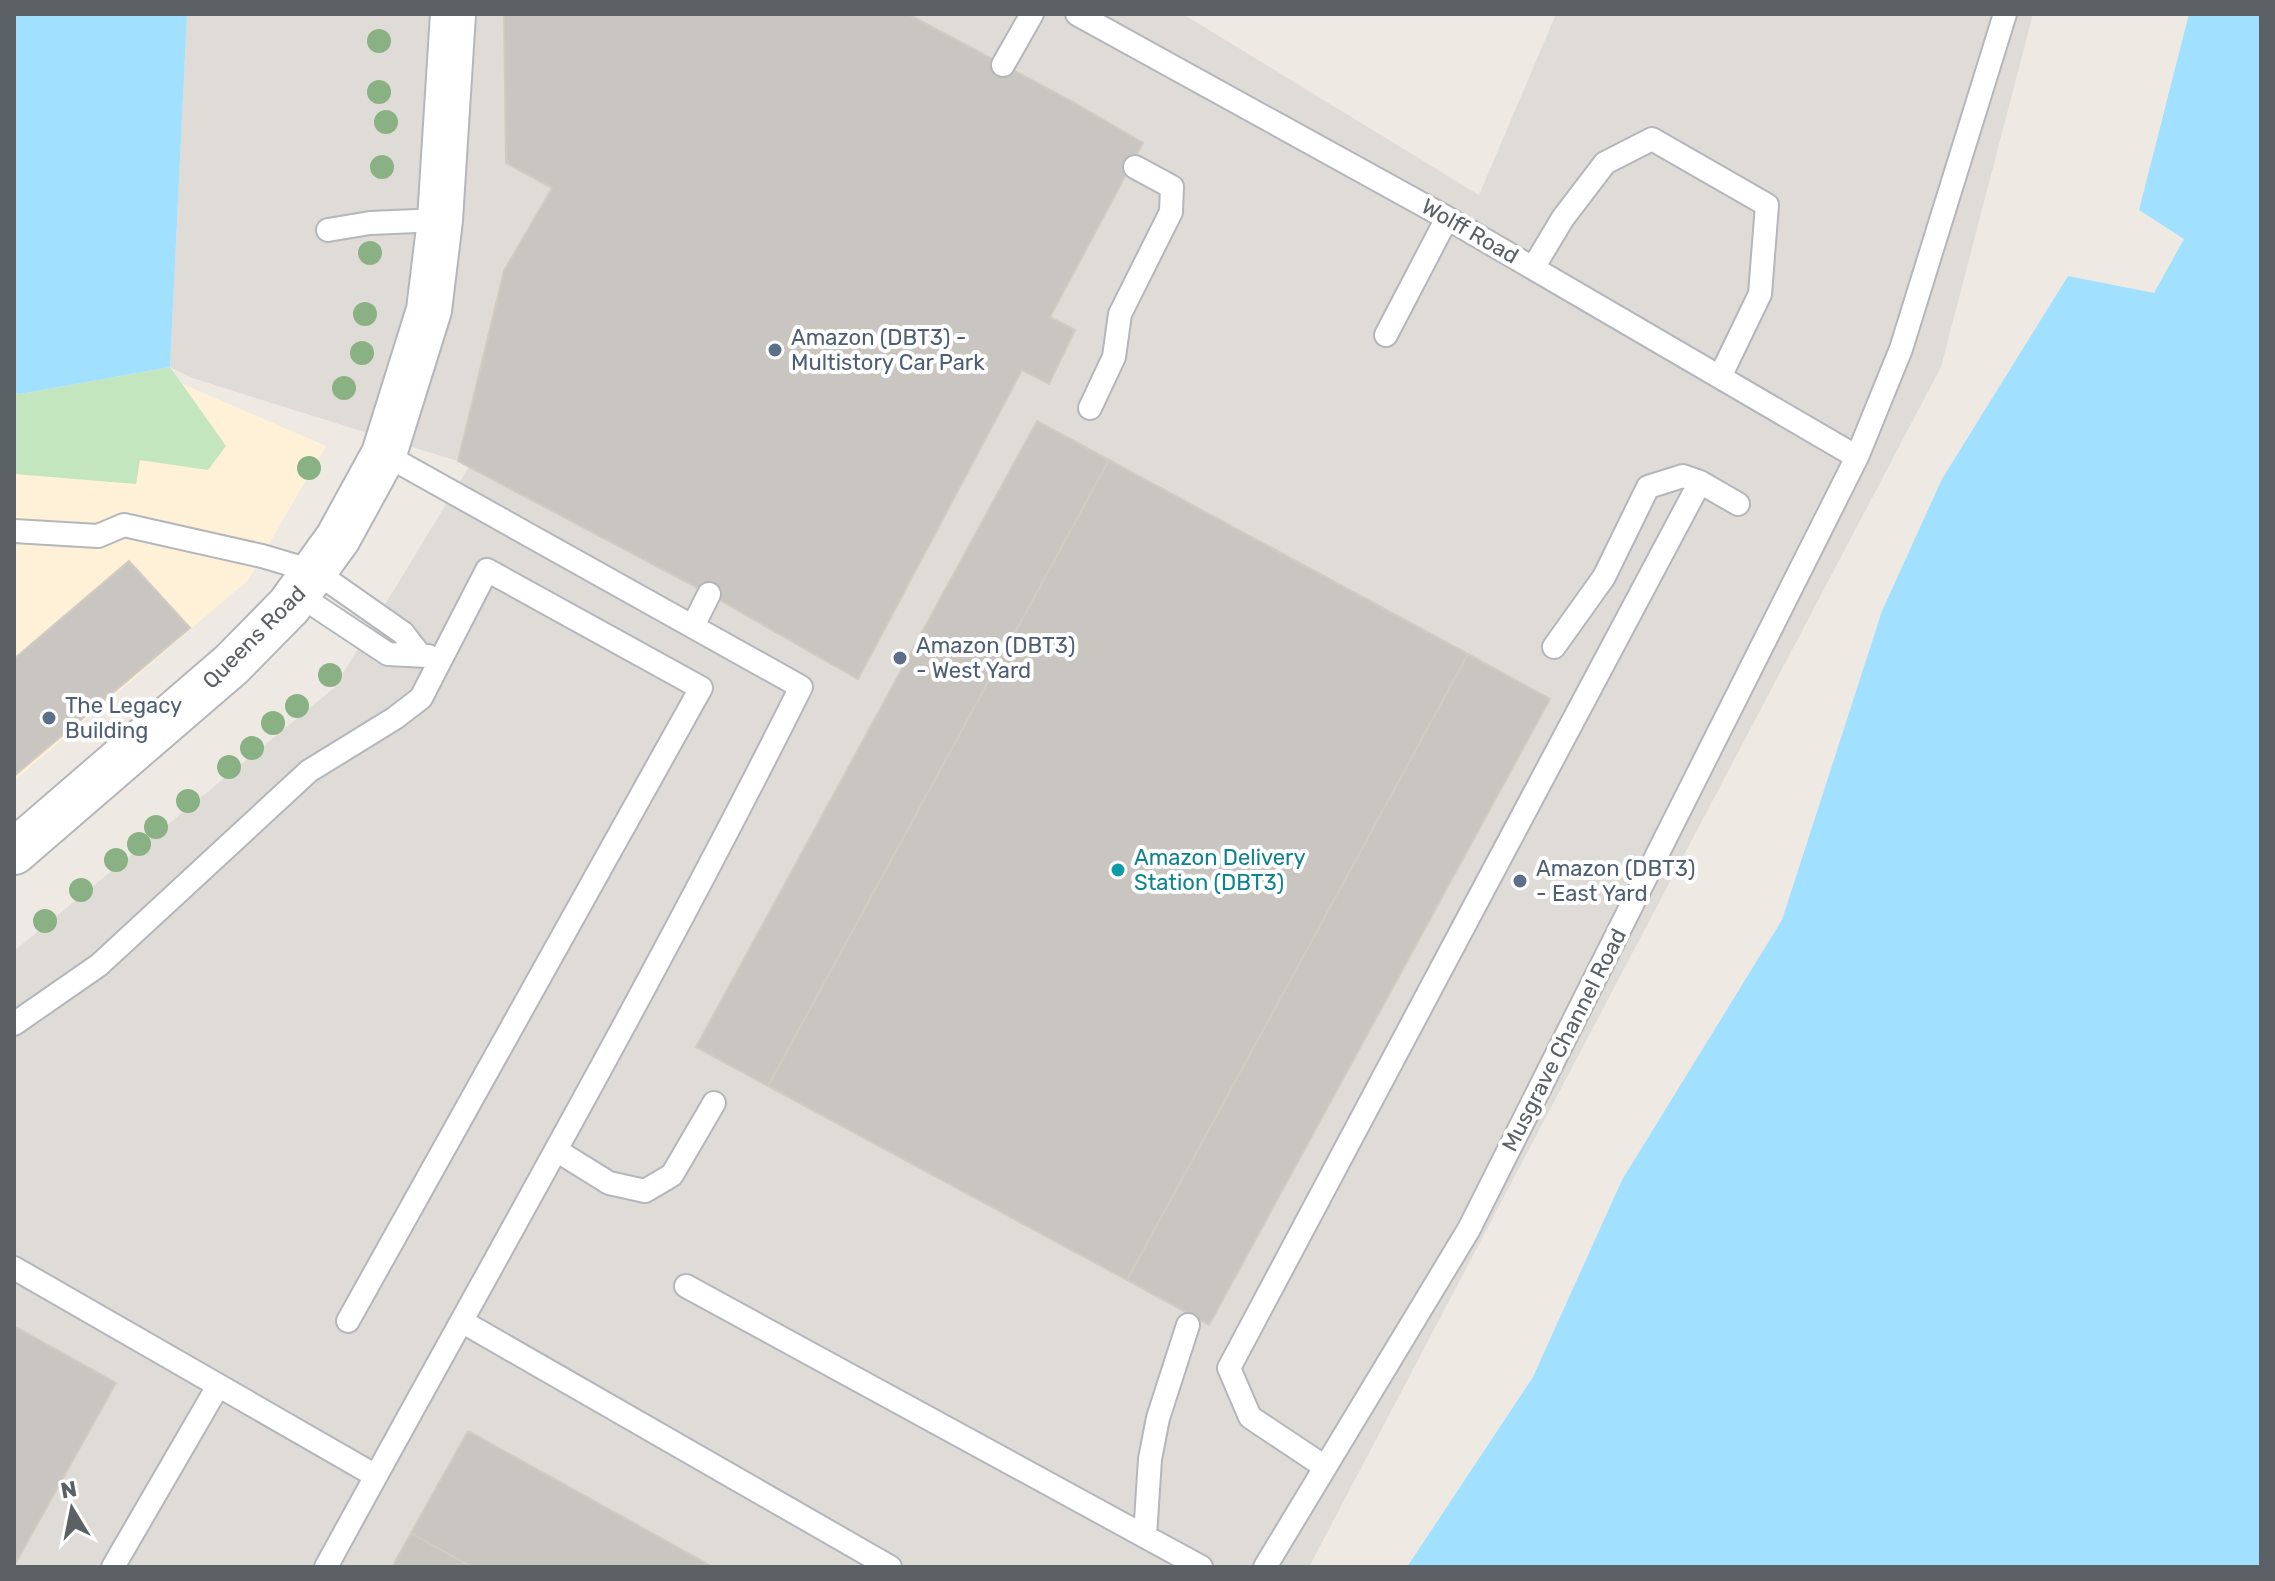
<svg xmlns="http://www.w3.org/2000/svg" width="2275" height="1581" font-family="Rubik,sans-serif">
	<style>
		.commercial { fill: #fef1d8 }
		.industrial { fill: #dfdcd7 }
		.green { fill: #c3e6bf }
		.water { fill: #a2e0ff }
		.building { fill: #c9c5c0; stroke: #d2cbc1; stroke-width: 2 }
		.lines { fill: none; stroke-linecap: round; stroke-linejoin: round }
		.service-casing { stroke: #b3b6ba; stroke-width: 26 }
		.tertiary-casing { stroke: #b3b6ba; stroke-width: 48 }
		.service { stroke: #fff; stroke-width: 22 }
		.tertiary { stroke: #fff; stroke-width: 44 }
		.tree { fill: #8ab183 }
		.service-dot { fill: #5c6f8a; stroke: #fff; stroke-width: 3 }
		.culture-dot { fill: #0f9aa8; stroke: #fff; stroke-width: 3 }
		.labels { text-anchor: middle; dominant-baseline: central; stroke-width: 8; stroke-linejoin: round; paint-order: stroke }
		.street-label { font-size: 22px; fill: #5b6064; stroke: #fff }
		.service-label { font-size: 22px; fill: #4e5e75; stroke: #fff; text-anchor: start }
		.culture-label { font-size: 22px; fill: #0d838f; stroke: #fff; text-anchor: start }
	</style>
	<rect width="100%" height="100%" fill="#eeeae3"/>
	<path class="commercial" d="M169,378L326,446L248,580L14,781V410Z"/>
	<path class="industrial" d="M187,14H1183L1479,195L1556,14H2033L1941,367L1309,1567H14V951L334,688L470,465L192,378L170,367Z"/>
	<path class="green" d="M170,367L226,446L208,470L140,460L136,484L14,474V393L20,394Z"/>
	<path class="water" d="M14,14H187L170,367L20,394L14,393Z
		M2189,14H2261V1567H1407L1533,1377L1622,1180L1782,920L1882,611L1942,479L2068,276L2154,293L2184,239L2139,210Z"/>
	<path class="building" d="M504,14H908L1073,102L1143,143L1050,317L1075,330L1049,384L1022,370L858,679L709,594L458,461L504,271L552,188L506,163Z
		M1037,421L1109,460L768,1086L696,1047Z
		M1109,460L1468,654L1127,1280L768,1086Z
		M129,561L190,628L14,776V659Z
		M1468,654L1550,699L1209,1325L1127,1280Z
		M14,1326L116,1383L14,1566Z
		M468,1431L713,1567H472L411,1533Z
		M411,1533L472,1567H392Z"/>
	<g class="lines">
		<defs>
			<path id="service" d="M1077,14L1447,218L1857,457
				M1003,65L1032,14
				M328,230L370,223L440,220
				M1533,268L1563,218L1605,163L1652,139L1767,205L1760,294L1720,377
				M1386,335L1447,218
				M1090,408L1114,357L1120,314L1171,212L1172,187L1135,167
				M14,531L98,536L124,525L262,556L316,572L403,633L420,655
				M299,595L388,654L428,656
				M693,626L709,594
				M1554,647L1604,577L1648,487L1683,476L1700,482L1738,504
				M14,1024L99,965L309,771L395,718L421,698L487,570L701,688L348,1321
				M556,1150L609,1183L645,1191L672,1175L714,1103
				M14,1268L376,1476
				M686,1286L1201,1567
				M463,1322L890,1567
				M1325,1467L1250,1417L1229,1368L1700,482
				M1145,1536L1150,1459L1158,1418L1188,1325
				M113,1567L218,1386
				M326,1567C486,1274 652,985 801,687L384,454
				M1265,1567L1469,1229L1857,457L1901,349L2005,14"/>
			<path id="tertiary" d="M14,852L232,664L289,606L338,538L384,454L429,310L440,220L453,14"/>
		</defs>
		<use href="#service" class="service-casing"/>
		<use href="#tertiary" class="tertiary-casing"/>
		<use href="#service" class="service"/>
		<use href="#tertiary" class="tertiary"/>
	</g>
	<g class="tree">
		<circle cx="379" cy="41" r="12"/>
		<circle cx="379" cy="92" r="12"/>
		<circle cx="386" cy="122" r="12"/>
		<circle cx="382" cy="167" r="12"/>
		<circle cx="370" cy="253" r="12"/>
		<circle cx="365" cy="314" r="12"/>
		<circle cx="362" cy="353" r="12"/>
		<circle cx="344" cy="388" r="12"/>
		<circle cx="309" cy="468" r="12"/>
		<circle cx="330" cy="675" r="12"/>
		<circle cx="297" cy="706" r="12"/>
		<circle cx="273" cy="723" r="12"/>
		<circle cx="252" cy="748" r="12"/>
		<circle cx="229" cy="767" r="12"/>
		<circle cx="188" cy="801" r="12"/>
		<circle cx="156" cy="827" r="12"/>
		<circle cx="139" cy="844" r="12"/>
		<circle cx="116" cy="860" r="12"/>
		<circle cx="81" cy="890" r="12"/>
		<circle cx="45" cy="921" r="12"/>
	</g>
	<g class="service-dot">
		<circle cx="775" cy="350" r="8"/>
		<circle cx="900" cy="658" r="8"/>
		<circle cx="49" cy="718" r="8"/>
		<circle cx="1520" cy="881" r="8"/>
	</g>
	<circle class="culture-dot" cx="1118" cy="870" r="8"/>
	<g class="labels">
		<g class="street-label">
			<text transform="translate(1470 231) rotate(30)">Wolff Road</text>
			<text transform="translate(254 637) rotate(-45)">Queens Road</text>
			<text transform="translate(1564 1040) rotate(-63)">Musgrave Channel Road</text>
		</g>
		<g class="service-label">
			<text x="791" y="337">Amazon (DBT3) -<tspan x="791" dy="25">Multistory Car Park</tspan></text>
			<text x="916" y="645">Amazon (DBT3)<tspan x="916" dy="25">- West Yard</tspan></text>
			<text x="65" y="705">The Legacy<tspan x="65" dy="25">Building</tspan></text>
			<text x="1536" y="868">Amazon (DBT3)<tspan x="1536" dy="25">- East Yard</tspan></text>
		</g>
		<g class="culture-label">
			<text x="1134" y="857">Amazon Delivery<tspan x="1134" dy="25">Station (DBT3)</tspan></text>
		</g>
	</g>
	<rect width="2275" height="1581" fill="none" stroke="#5b6064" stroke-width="32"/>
	<g transform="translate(72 1509) rotate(350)" stroke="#ffffff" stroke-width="6" paint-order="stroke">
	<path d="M0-6L14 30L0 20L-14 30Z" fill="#5b6064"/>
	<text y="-12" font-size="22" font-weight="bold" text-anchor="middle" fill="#5b6064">N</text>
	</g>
</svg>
